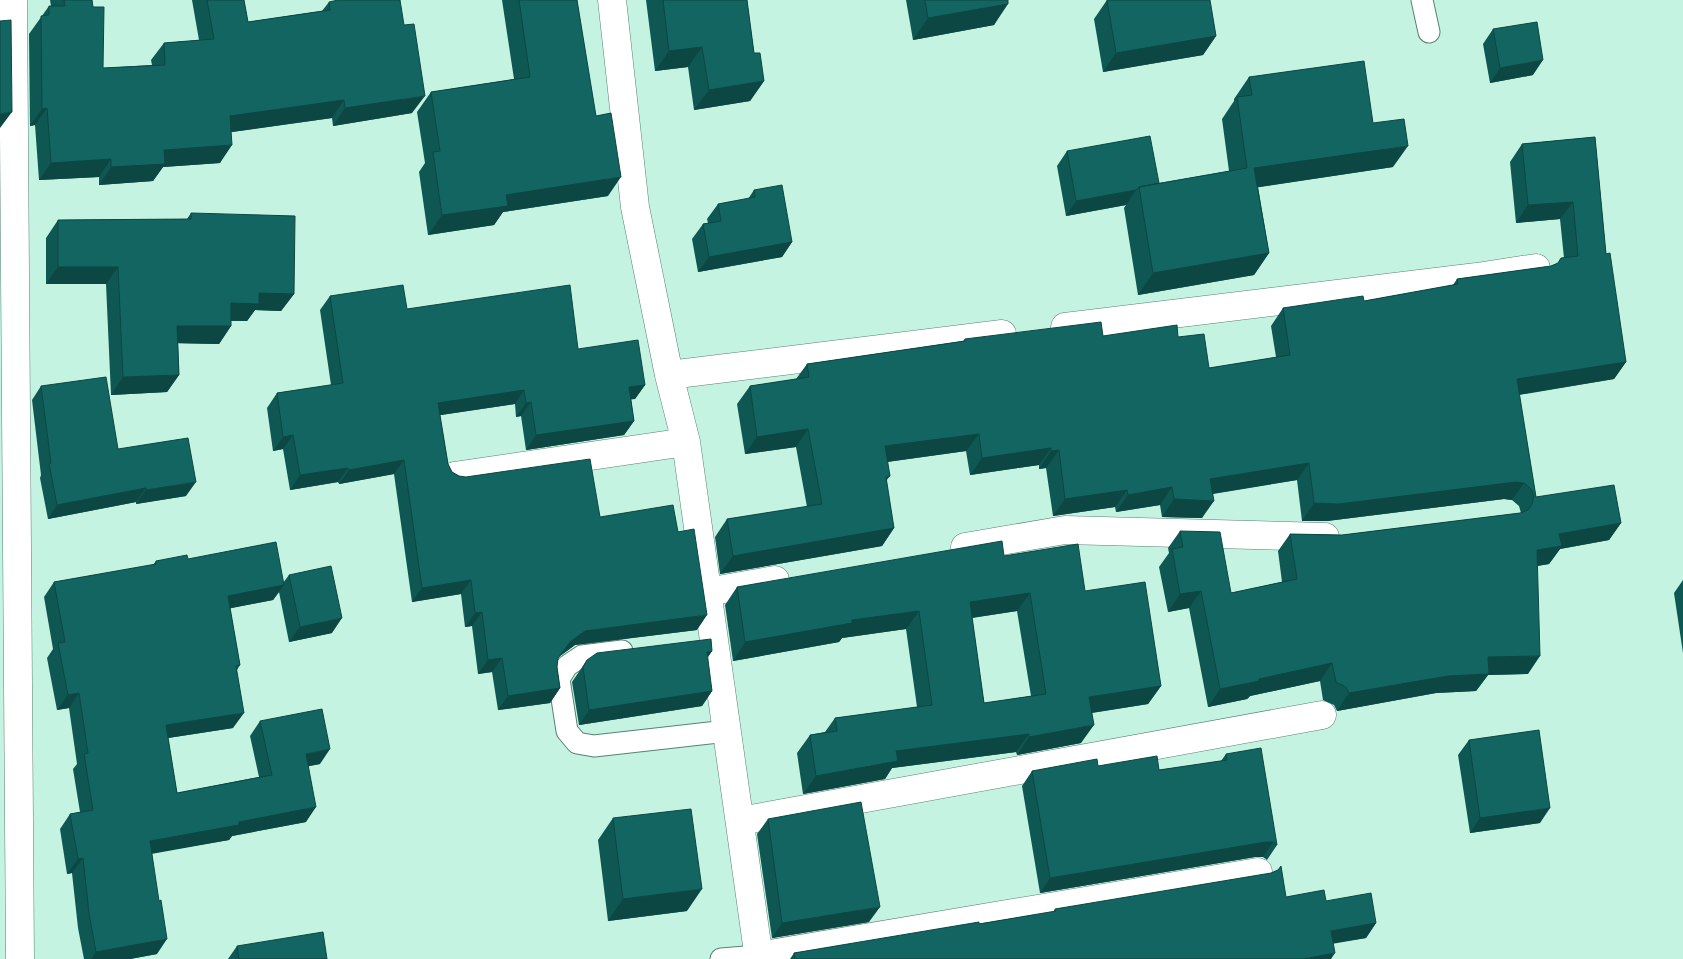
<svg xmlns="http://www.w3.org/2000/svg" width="1683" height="959" font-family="Quicksand,sans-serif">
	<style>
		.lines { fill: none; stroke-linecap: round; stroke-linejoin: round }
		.service-casing { stroke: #578273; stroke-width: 23 }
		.minor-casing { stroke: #578273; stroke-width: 29 }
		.service { stroke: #fff; stroke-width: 21 }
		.minor { stroke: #fff; stroke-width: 28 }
		.wall { fill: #0f5753; fill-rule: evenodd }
		.shaded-wall { fill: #0d4744 }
		.building { fill: #126561; stroke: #0d4744; fill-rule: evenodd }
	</style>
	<rect width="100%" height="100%" fill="#c4f3e1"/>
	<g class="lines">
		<defs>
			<path id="service" d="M1422,0L1429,32
				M622,651L582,656L567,666L559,679L567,731L577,743L594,746L727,731
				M721,959L758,956"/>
			<path id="minor" d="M13,0L20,959
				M612,0L635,207L669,375L686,442L759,959
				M1065,327L1477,277L1536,268
				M669,375L1002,334
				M454,476L686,442
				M965,547L1065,530L1325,537
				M707,592L775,580
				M740,821L1322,715
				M758,956L1258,872"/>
		</defs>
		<use href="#service" class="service-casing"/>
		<use href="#minor" class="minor-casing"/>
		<use href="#service" class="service"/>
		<use href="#minor" class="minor"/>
	</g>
	<path class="wall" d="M50,0H92L103,68L152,65L151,60L164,43L199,40L192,0H244L248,22L322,11L329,2L412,113L333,126L332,118L231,132L220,163L163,167L153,181L99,185V177L39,180L35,125L30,126L29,34L49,6H51Z
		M502,0H577L608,196L503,212L494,225L428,235L419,172L425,163L417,112L431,92L514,79Z
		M646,0H747L754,53L764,81L750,101L694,110L688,67L655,71Z
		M906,0H1008L994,25L913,40Z
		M1107,0L1216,36L1203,55L1103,72L1094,19Z
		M1493,29L1533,75L1490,83L1483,44Z
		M1249,77L1373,123L1393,167L1258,187L1269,253L1254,275L1138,295L1124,208L1126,205L1066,216L1057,166L1067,151L1159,183L1229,171L1222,119L1234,101V99Z
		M1595,137L1606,254L1626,362L1614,379L1519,395L1536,497L1621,523L1609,540L1560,549L1549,564L1537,566L1528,674L1488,675L1476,691L1436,693L1337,711L1334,705L1323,700L1320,681L1250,696L1247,699L1208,707L1189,608L1168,612L1159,567L1169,553L1168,548L1180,531L1231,593L1282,582L1278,551L1290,534L1342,535L1521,513L1519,506L1512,500L1504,499L1327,521H1302L1297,480L1213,494L1202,518L1162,517L1160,505L1116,512L1115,507L1053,516L1046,468L1039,469V465L970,475L966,451L887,462L890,476L886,481L894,528L882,546L720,574L715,537L727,519L807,507L796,447L745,454L737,404L750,386L796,379L807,364L963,341L965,339L1103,336L1178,337L1209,368L1276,357L1271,326L1283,308L1364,301L1453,285L1457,279L1551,266L1558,263L1564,258L1560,219L1516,223L1510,162L1522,144Z
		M754,190L792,242L782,257L698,272L692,239L703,224L708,223L707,219L718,204L748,199Z
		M191,213L294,294L281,311L255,310L247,321H231V326L219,344L178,343L179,375L167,392L111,395L106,284H46V238L58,220L187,219Z
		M330,296L407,309L578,349L645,385L635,399H631L634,421L624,435L526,450L521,416L516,417L515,404L440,415L448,464L452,472L459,476L600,517L678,532L697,630L575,645L560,656L558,658L557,667L560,688L550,703L498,710L492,672L478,674L472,626L465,627L461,594L412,602L394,474L339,484L338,482L290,490L283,449L273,451L267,408L277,393L331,385L320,310Z
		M41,386L118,449L186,496L136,504V502L48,519L40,478L41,475L32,400Z
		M1004,556L1085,591L1161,686L1148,704L1092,713L1081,743L1017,755L1016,752L892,768L885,779L803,794L797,753L810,735L825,732L835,718L917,707L906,629L842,638L839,642L733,661L725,605L737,587ZM1017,611L1031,696L984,703L972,618Z
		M188,559L283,583L289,575L332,633L289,642L279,592L273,600L230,608L240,665L237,670L233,728L168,738L177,793L259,777L250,736L260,721L320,764L308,766L306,822L232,836L229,840L152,853L157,954L130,959H84L78,928L72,873L67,874L60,829L70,814L80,812L73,769L77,764L69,708L57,710L47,658L53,649L44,597L54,582L153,565L156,561Z
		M1683,580V653L1674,593Z
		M712,651L707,658L712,691L702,706L579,725L572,682L587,660Z
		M1469,740L1540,823L1470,833L1458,755Z
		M1226,754L1277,845L1267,860L1263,857H1255L1040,893L1022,786L1032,771L1098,766L1159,770L1221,761Z
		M613,818L687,911L608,921L598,840Z
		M768,819L869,922L772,938L757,834Z
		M1286,897L1326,901L1376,923L1366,938L1333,943L1331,959H790L794,953L1053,912L1055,909Z
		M237,946L327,959H228Z"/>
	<path class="shaded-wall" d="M1008,4L994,25L913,40L928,18Z
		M1216,36L1203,55L1103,72L1116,53Z
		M702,47L688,67L655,71L669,51Z
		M1543,60L1533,75L1490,83L1500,68Z
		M764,81L750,101L694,110L709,90Z
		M425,96L412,113L333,126L345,108Z
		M344,100L332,118L218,134L230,116Z
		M47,108L35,125L30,126L42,109Z
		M12,112L0,128V114Z
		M232,145L220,163L163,167L153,181L99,185L111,167L164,150Z
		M1408,146L1393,167L1240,190L1254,168Z
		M111,159L99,177L39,180L51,163Z
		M621,177L608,196L503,212L494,225L428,235L442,215L506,195Z
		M1136,190L1126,205L1066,216L1076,201Z
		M1573,202L1560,219L1516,223L1528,205Z
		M792,242L782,257L698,272L709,257Z
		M1269,253L1254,275L1138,295L1153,273Z
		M58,267H118L106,284H46Z
		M259,293L294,294L281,311L255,310L247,321L219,320L231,303Z
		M177,326H231L219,344L165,343Z
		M1626,362L1614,379L1505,397L1517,379Z
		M179,375L167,392L111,395L123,377Z
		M645,385L635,399L619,401L629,387Z
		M524,390L515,404L428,417L438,403Z
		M531,402L521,416L516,417L526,403Z
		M634,421L624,435L526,450L536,435Z
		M808,429L796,447L745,454L757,437Z
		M979,434L966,451L872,464L885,446Z
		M293,435L283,449L273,451L283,437Z
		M1051,448L1039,465L970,475L982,458Z
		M1059,450L1046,468L1039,469L1051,451Z
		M404,460L394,474L339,484L349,470Z
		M1309,463L1297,480L1198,496L1210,479Z
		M348,468L338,482L290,490L300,475Z
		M196,482L186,496L136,504L146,490Z
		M1516,482L1524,483L1512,500L1504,499L1327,521H1302L1314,503Z
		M1172,487L1160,505L1116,512L1128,495Z
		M146,488L136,502L48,519L57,505Z
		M1127,490L1115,507L1053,516L1065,499Z
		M1174,499L1214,501L1202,518L1162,517Z
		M1621,523L1609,540L1560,549L1549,564L1525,568L1537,550L1559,534Z
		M894,528L882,546L720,574L733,556Z
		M471,580L461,594L412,602L422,588Z
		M284,585L273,600L217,611L228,596Z
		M1201,591L1189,608L1168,612L1180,594Z
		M1030,593L1017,611L957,620L970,602Z
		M919,611L906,629L842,638L839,642L733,661L745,642L852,620Z
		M482,612L472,626L465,627L475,613Z
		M707,615L697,630L575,645L560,656L570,642L585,631Z
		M342,618L332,633L289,642L300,627Z
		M712,651L702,666L707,652Z
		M1540,656L1528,674L1488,675L1476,691L1436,693L1337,711L1349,693L1488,657Z
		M502,658L492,672L478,674L488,660Z
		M1332,663L1320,681L1250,696L1247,699L1208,707L1220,689L1259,679Z
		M1161,686L1148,704L1077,715L1089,697Z
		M560,688L550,703L498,710L508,696Z
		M712,691L702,706L579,725L589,710Z
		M79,693L69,708L57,710L68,695Z
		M244,713L233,728L155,740L166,725Z
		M1094,725L1081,743L1017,755L1029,737Z
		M1029,734L1016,752L892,768L885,779L803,794L816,776L896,751Z
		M330,749L320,764L295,769L306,754Z
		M316,807L306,822L232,836L229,840L140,856L150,841L239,822Z
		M1550,808L1540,823L1470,833L1480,818Z
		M1266,842H1273L1263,857H1255L1040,893L1050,878Z
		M83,858L72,873L67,874L78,859Z
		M702,889L687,911L608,921L623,899Z
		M880,907L869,922L772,938L782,923Z
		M1376,923L1366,938L1320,946L1331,931Z
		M167,939L157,954L130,959H91L96,952Z
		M1335,953L1331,959H1304Z"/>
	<path class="building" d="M64,0H92L93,7H104L103,68L165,65L164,43L214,39L207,0H244L248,22L330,10L329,2L338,0H400L404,25L414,24L425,96L345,108L344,100L230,116L232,145L164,150L165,164L111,167V159L51,163L47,108L42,109L41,16L49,15V6H65Z
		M519,0H577L596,116L611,113L621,177L506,195L508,206L442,215L433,152L440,151L431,92L530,77Z
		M663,0H747L754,53H760L764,81L709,90L702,47L669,51Z
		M925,0H1008V4L928,18Z
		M1107,0H1210L1216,36L1116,53Z
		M11,20L12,112L0,114V21Z
		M1537,22L1543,60L1500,68L1493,29Z
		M1364,61L1373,123L1404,119L1408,146L1254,168L1269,253L1153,273L1139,187L1247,168L1237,97L1252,95L1249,77Z
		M1150,136L1159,183L1139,187L1136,190L1076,201L1067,151Z
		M1595,137L1606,254L1610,253L1626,362L1517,379L1536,497L1614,485L1621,523L1559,534L1562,546L1537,550L1540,656L1488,657L1489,674L1448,676L1349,693L1346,687L1336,682L1332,663L1259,679V681L1220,689L1201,591L1180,594L1172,549L1183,547L1180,531L1220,532L1231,593L1297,579L1290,534L1342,535L1520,513L1528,510L1532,504L1534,496L1531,489L1524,483L1516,482L1339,504L1314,503L1309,463L1210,479L1214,501L1174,499L1172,487L1128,495L1127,490L1065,499L1059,450L1051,451V448L982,458L979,434L885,446L890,476L886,477L894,528L733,556L727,519L822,504L808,429L757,437L750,386L809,377L807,364L965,341V339L1101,322L1103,336L1177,325L1178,337L1204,334L1209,368L1290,355L1283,308L1363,296L1364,301L1458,284L1457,279L1551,266L1558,263L1561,258L1578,256L1573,202L1528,205L1522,144Z
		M782,185L792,242L709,257L703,224L721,221L718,204L755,197L754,190Z
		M191,213L295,216L294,294L259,293V304L231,303V326H177L179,375L123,377L118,267H58V220L191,219Z
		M403,285L407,309L570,285L578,349L638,340L645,385L629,387L634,421L536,435L531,402L526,403L524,390L438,403L448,464L452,472L459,476L466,477L590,459L600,517L673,505L678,532L694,529L707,615L585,631L570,642L558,658L557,667L560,688L508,696L502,658L488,660L482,612L475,613L471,580L422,588L404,460L349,470L348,468L300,475L293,435L283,437L277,393L343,383L330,296Z
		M106,377L118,449L188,438L196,482L146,490V488L57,505L49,464L51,463L41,386Z
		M1002,541L1004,556L1078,544L1085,591L1145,582L1161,686L1089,697L1094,725L1029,737V734L896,751L898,761L816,776L810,735L837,731L835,718L932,705L919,611L852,620V623L745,642L737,587ZM1030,593L1046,694L984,703L970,602Z
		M276,542L284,585L228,596L240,665L236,666L244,713L166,725L177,793L272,775L260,721L322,709L330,749L306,754L316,807L239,822V825L150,841L159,901L161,900L167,939L96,952L89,913L83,858L78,859L70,814L93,810L84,754L88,753L79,693L68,695L58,643L65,642L54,582L156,564V561L187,555L188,559Z
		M331,566L342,618L300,627L289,575Z
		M711,639L712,651L707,652L712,691L589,710L583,667L587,660L597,653Z
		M1539,730L1550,808L1480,818L1469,740Z
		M1261,748L1277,845L1273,842H1266L1050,878L1032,771L1097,759L1098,766L1157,756L1159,770L1227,760L1226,754Z
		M861,802L880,907L782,923L768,819Z
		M691,809L702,889L623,899L613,818Z
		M1281,866L1286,897L1324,890L1326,901L1371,893L1376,923L1331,931L1335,953L1304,959H795L794,953L979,922V924L1056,911L1055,909L1271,873L1278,870Z
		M323,932L327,959H239L237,946Z"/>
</svg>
